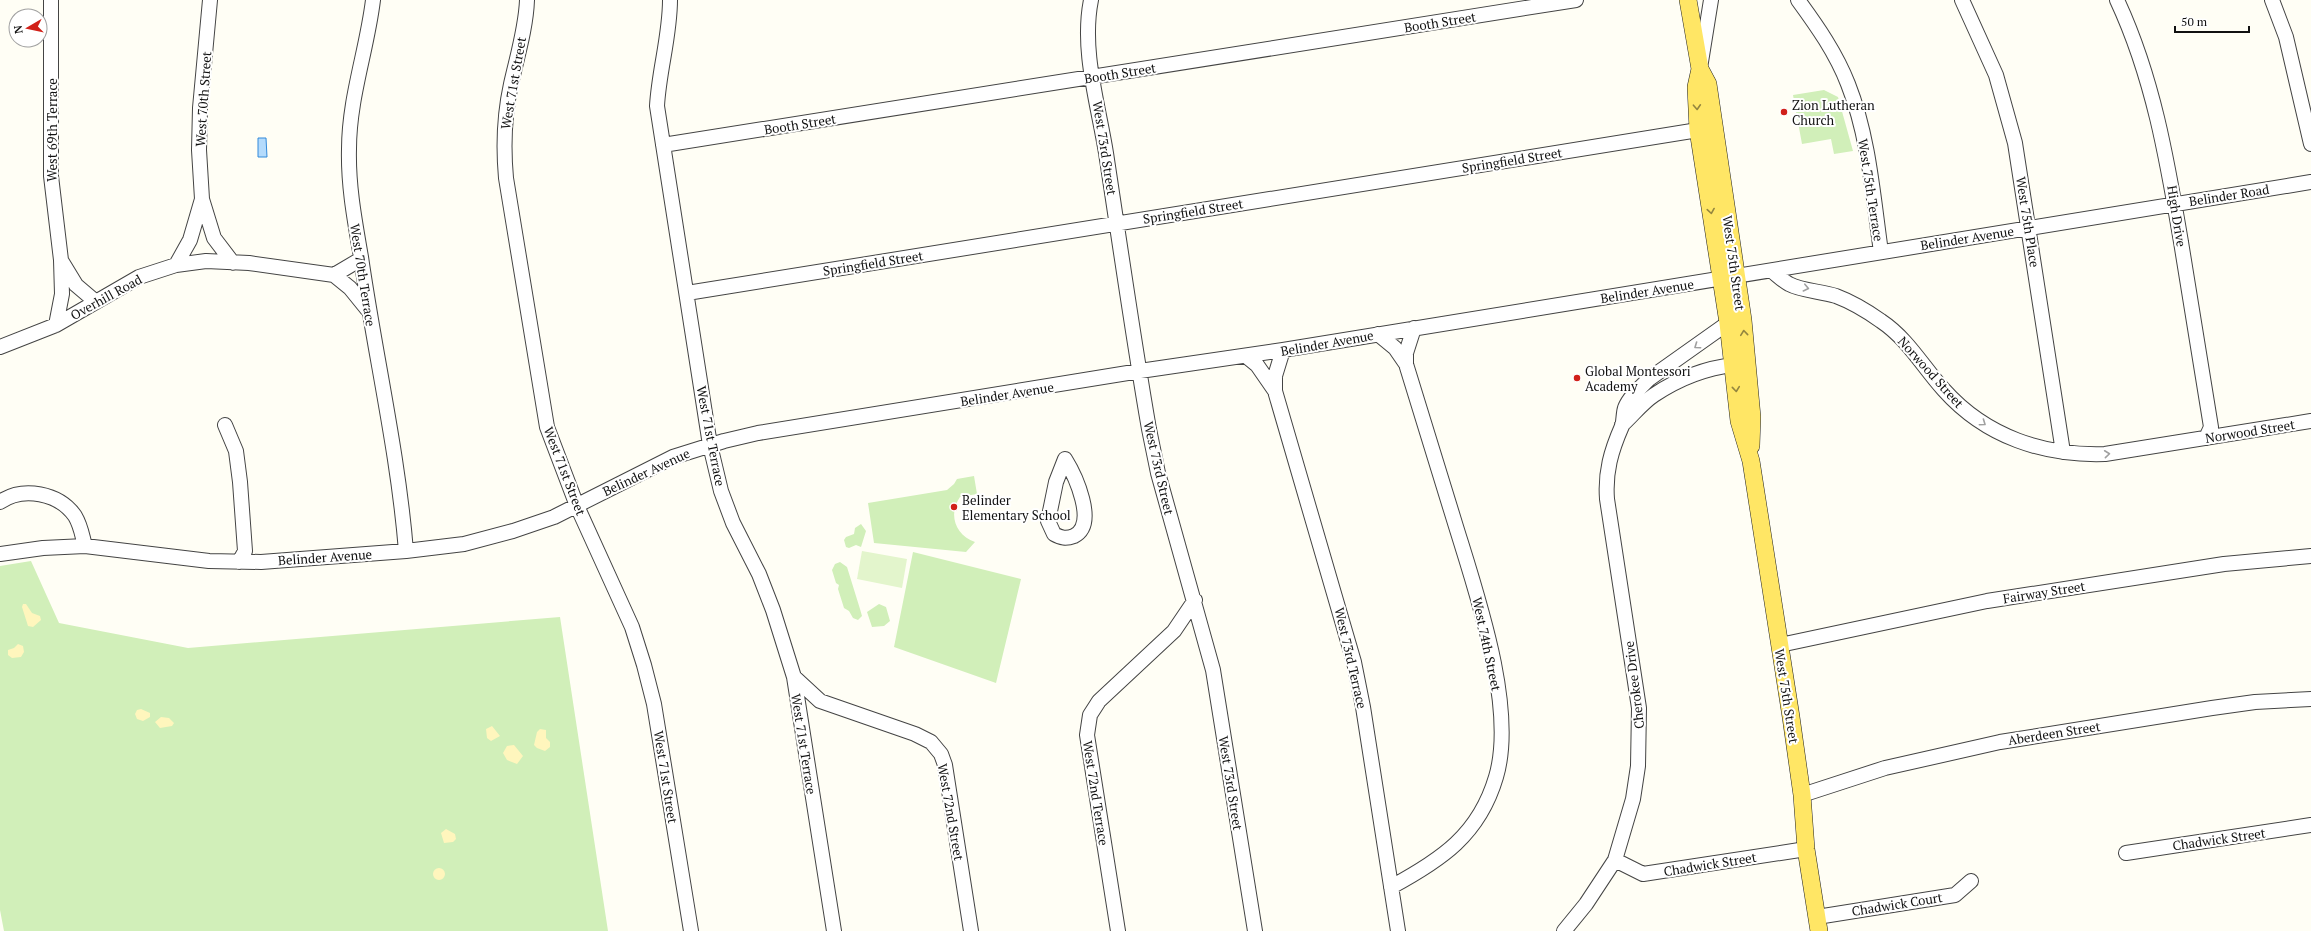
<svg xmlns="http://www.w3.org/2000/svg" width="2311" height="931" font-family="'PT Serif',serif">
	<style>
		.green { fill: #d1efb9 }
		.sand { fill: #fff6bd }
		.pitch { fill: #e3f5cc }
		.water { fill: #b4dbfc; stroke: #338ada }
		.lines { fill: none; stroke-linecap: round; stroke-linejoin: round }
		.minor-casing { stroke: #444; stroke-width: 16 }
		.major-casing { stroke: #222; stroke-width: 18 }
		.minor { stroke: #fff; stroke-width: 14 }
		.major { stroke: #ffe665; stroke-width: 17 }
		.oneway { stroke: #94863f }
		.oneway2 { stroke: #a0a0a0 }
		.poi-dot { fill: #d12019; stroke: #fff; stroke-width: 1.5 }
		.labels { text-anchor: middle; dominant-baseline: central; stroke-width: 4; stroke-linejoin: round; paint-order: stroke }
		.street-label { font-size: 13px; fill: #111; stroke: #fff }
		.poi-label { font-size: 13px; fill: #111; stroke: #fff; text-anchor: start }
	</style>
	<rect width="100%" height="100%" fill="#fffef5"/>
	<path class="green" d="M1824,90L1838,97L1853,151L1834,154L1831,139L1802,144L1793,95Z
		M974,476L977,494L960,497C948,514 955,535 975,542L966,552L874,543L868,503L947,490L954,484L957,479Z
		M861,524L866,531L861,547L856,545L849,548L846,547L844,540L846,537L854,534L855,528Z
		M913,552L1021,579L996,683L894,647Z
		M31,561L59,623L188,648L560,617L608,931H4L0,910V566Z
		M840,562L847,567L860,609L862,616L858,620L853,618L849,611L844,608L838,589L839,585L836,583L832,570L835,564Z
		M879,604L886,607L890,621L884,626L872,627L867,612Z"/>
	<path class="sand" d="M23,604H26L32,613L40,616L41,620L33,627L28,626L22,607Z
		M18,644L23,646L24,652L21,657L12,658L8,655V650L14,648Z
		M141,709L150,713V717L143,721L137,719L135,714L137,710Z
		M161,717L169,718L174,723L172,726L160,728L155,722Z
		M492,726L500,736L491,741L487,738L486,729Z
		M540,729L546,730V738L550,742V747L545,751L537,748L534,745L537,732Z
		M514,745L523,756L517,764L507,760L503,753L507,746Z
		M446,829L455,834L456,839L453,842L444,843L441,833Z
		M433 874a6 6 0 1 1 12 0a6 6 0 1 1-12 0Z"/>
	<path class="pitch" d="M862,551L907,559L902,588L857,579Z"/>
	<path class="water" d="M258,138H266L267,157H258Z"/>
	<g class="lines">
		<defs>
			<path id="minor" d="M51,0V176L61,260L62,294L56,325
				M373,0C367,50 349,98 349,149C348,186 355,222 361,257C375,355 398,452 406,551
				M527,0C526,28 517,57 511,84C504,116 503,145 506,178L547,427L577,506L632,627L644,665L654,704L691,931
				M670,0C670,36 659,70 657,106L710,445L721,491L733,523L759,574L773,610L794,677L834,931
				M1091,0C1081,50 1098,103 1106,153C1120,245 1133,337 1149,429L1158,473L1213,670L1255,931
				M1798,0C1817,26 1836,53 1848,84C1869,137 1873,196 1881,252
				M1962,0L1996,75L2015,143L2063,452
				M2117,0C2153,77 2167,159 2181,242C2191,304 2201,366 2211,427L2206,438
				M2272,0L2286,37L2311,144
				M1701,62L1711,0
				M663,145L1576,0
				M202,199L214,238L233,263
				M62,262L76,285L96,302
				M176,265L190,240L202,199L199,150L200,108L210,0
				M1772,271C1777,275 1783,281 1789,284C1802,291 1821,291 1836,296C1852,302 1867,311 1881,321C1908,339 1923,367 1944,390C1986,437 2044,456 2105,454L2311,421
				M334,275L361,259
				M687,293L1698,130
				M1378,334L1395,348L1406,364
				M0,347L56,325L139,277L176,265L206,261L249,263L334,275L350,288L367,309
				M1283,350L1275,376V391L1354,662L1363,707L1398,931
				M1246,356L1257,365L1275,391
				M225,425L236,451L240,482L245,551L239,562
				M1622,425C1633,415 1642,403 1654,395C1678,379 1705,368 1734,365
				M1065,459C1075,475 1098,524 1074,536C1066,539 1061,538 1054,534L1048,521L1056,482Z
				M0,502C23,486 59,493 75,516C81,526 82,535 85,546
				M0,554L43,548L85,546L209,561L261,562L406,551L464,544L513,531L554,517L673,457L724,441L758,433L1140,371L1283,350L2311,182
				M1780,645L1987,601L2224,564L2311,556
				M794,677L820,701L915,734L931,742L941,754L945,765L971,931
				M1802,795L1885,768L2000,742L2212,708L2255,702L2311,699
				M2126,853L2311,825
				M1615,860L1643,874L1806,849
				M1391,887C1441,860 1479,835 1496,777C1517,707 1475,589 1454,520C1438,468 1422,416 1406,364V353L1414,328
				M1817,917L1955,895L1971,881
				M1118,931L1087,735L1090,715L1099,701L1174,631L1195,600
				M1564,931L1586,904L1615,860L1633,799L1638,766L1639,708L1607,499C1605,472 1611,451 1622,426C1624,421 1623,414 1625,408C1629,397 1641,387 1649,379L1728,323"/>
			<path id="major" d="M1688,0L1700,69L1708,84L1743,320L1752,417L1751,446
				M1700,69L1696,87L1698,130L1728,323L1739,421L1751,461L1791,717L1802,795L1806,849L1819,931"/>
		</defs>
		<use href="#minor" class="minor-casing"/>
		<use href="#major" class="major-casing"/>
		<use href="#minor" class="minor"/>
		<use href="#major" class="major"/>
	</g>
	<defs><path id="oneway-chevron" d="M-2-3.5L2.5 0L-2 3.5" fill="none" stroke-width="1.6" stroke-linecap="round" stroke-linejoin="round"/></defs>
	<g class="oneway">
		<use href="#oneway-chevron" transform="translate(1697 107) rotate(87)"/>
		<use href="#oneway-chevron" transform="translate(1711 211) rotate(81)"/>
		<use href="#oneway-chevron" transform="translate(1744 333) rotate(-96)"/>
		<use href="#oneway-chevron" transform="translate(1736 389) rotate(84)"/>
	</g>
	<g class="oneway2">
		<use href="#oneway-chevron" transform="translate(1806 288) rotate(13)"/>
		<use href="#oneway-chevron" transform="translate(1697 346) rotate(145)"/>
		<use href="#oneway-chevron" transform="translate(1983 423) rotate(35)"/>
		<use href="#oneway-chevron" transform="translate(2107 454) rotate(-6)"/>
	</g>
	<g class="poi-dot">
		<circle cx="1784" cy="112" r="4"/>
		<circle cx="1577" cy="378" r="4"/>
		<circle cx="954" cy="507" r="4"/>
	</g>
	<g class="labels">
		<g class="street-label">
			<text transform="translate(1440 22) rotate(-9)">Booth Street</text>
			<text transform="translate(1120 73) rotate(-9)">Booth Street</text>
			<text transform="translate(513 83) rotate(-80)">West 71st Street</text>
			<text transform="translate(203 99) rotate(-86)">West 70th Street</text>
			<text transform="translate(800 124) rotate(-9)">Booth Street</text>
			<text transform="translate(52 130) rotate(-90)">West 69th Terrace</text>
			<text transform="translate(1105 148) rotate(81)">West 73rd Street</text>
			<text transform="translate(1512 160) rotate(-9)">Springfield Street</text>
			<text transform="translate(1871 190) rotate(81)">West 75th Terrace</text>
			<text transform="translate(2229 195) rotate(-9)">Belinder Road</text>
			<text transform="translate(1193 211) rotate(-9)">Springfield Street</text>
			<text transform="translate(2177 216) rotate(81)">High Drive</text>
			<text transform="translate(2028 222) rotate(81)">West 75th Place</text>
			<text transform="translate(1967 238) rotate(-9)">Belinder Avenue</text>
			<text transform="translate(873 263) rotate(-9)">Springfield Street</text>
			<text transform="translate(1734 263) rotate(82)">West 75th Street</text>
			<text transform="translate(363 275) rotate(81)">West 70th Terrace</text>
			<text transform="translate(1647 291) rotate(-9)">Belinder Avenue</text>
			<text transform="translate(106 297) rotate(-29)">Overhill Road</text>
			<text transform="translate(1327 343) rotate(-10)">Belinder Avenue</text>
			<text transform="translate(1931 372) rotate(48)">Norwood Street</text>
			<text transform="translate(1007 394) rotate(-9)">Belinder Avenue</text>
			<text transform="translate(2250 431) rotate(-9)">Norwood Street</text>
			<text transform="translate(711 436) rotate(79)">West 71st Terrace</text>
			<text transform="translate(1159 468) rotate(77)">West 73rd Street</text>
			<text transform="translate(565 471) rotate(69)">West 71st Street</text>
			<text transform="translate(646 472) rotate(-25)">Belinder Avenue</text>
			<text transform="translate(325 557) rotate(-4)">Belinder Avenue</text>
			<text transform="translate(2044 592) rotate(-9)">Fairway Street</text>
			<text transform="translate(1487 644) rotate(78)">West 74th Street</text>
			<text transform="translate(1351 658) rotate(77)">West 73rd Terrace</text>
			<text transform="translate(1634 685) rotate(-97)">Cherokee Drive</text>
			<text transform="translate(1787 696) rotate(81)">West 75th Street</text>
			<text transform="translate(2054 733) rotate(-9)">Aberdeen Street</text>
			<text transform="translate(804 744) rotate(81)">West 71st Terrace</text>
			<text transform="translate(666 777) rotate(81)">West 71st Street</text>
			<text transform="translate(1231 783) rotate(81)">West 73rd Street</text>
			<text transform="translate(1096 793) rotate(81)">West 72nd Terrace</text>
			<text transform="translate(951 812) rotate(80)">West 72nd Street</text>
			<text transform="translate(2219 839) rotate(-8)">Chadwick Street</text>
			<text transform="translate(1710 864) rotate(-9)">Chadwick Street</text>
			<text transform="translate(1897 904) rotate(-9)">Chadwick Court</text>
		</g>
		<g class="poi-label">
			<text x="1792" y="105">Zion Lutheran<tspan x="1792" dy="15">Church</tspan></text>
			<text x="1585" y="371">Global Montessori<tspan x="1585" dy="15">Academy</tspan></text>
			<text x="962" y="500">Belinder<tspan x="962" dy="15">Elementary School</tspan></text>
		</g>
	</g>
	<g transform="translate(28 28) rotate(261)"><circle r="19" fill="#ffffff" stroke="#a0a0a0"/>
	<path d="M0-3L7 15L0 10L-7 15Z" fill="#d12019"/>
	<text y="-6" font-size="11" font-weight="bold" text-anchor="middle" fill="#111111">N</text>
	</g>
	<path d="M2175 26v6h74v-6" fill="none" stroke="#111111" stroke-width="2"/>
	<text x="2181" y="26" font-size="12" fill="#111111" stroke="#ffffff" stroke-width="3" paint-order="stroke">50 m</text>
</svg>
